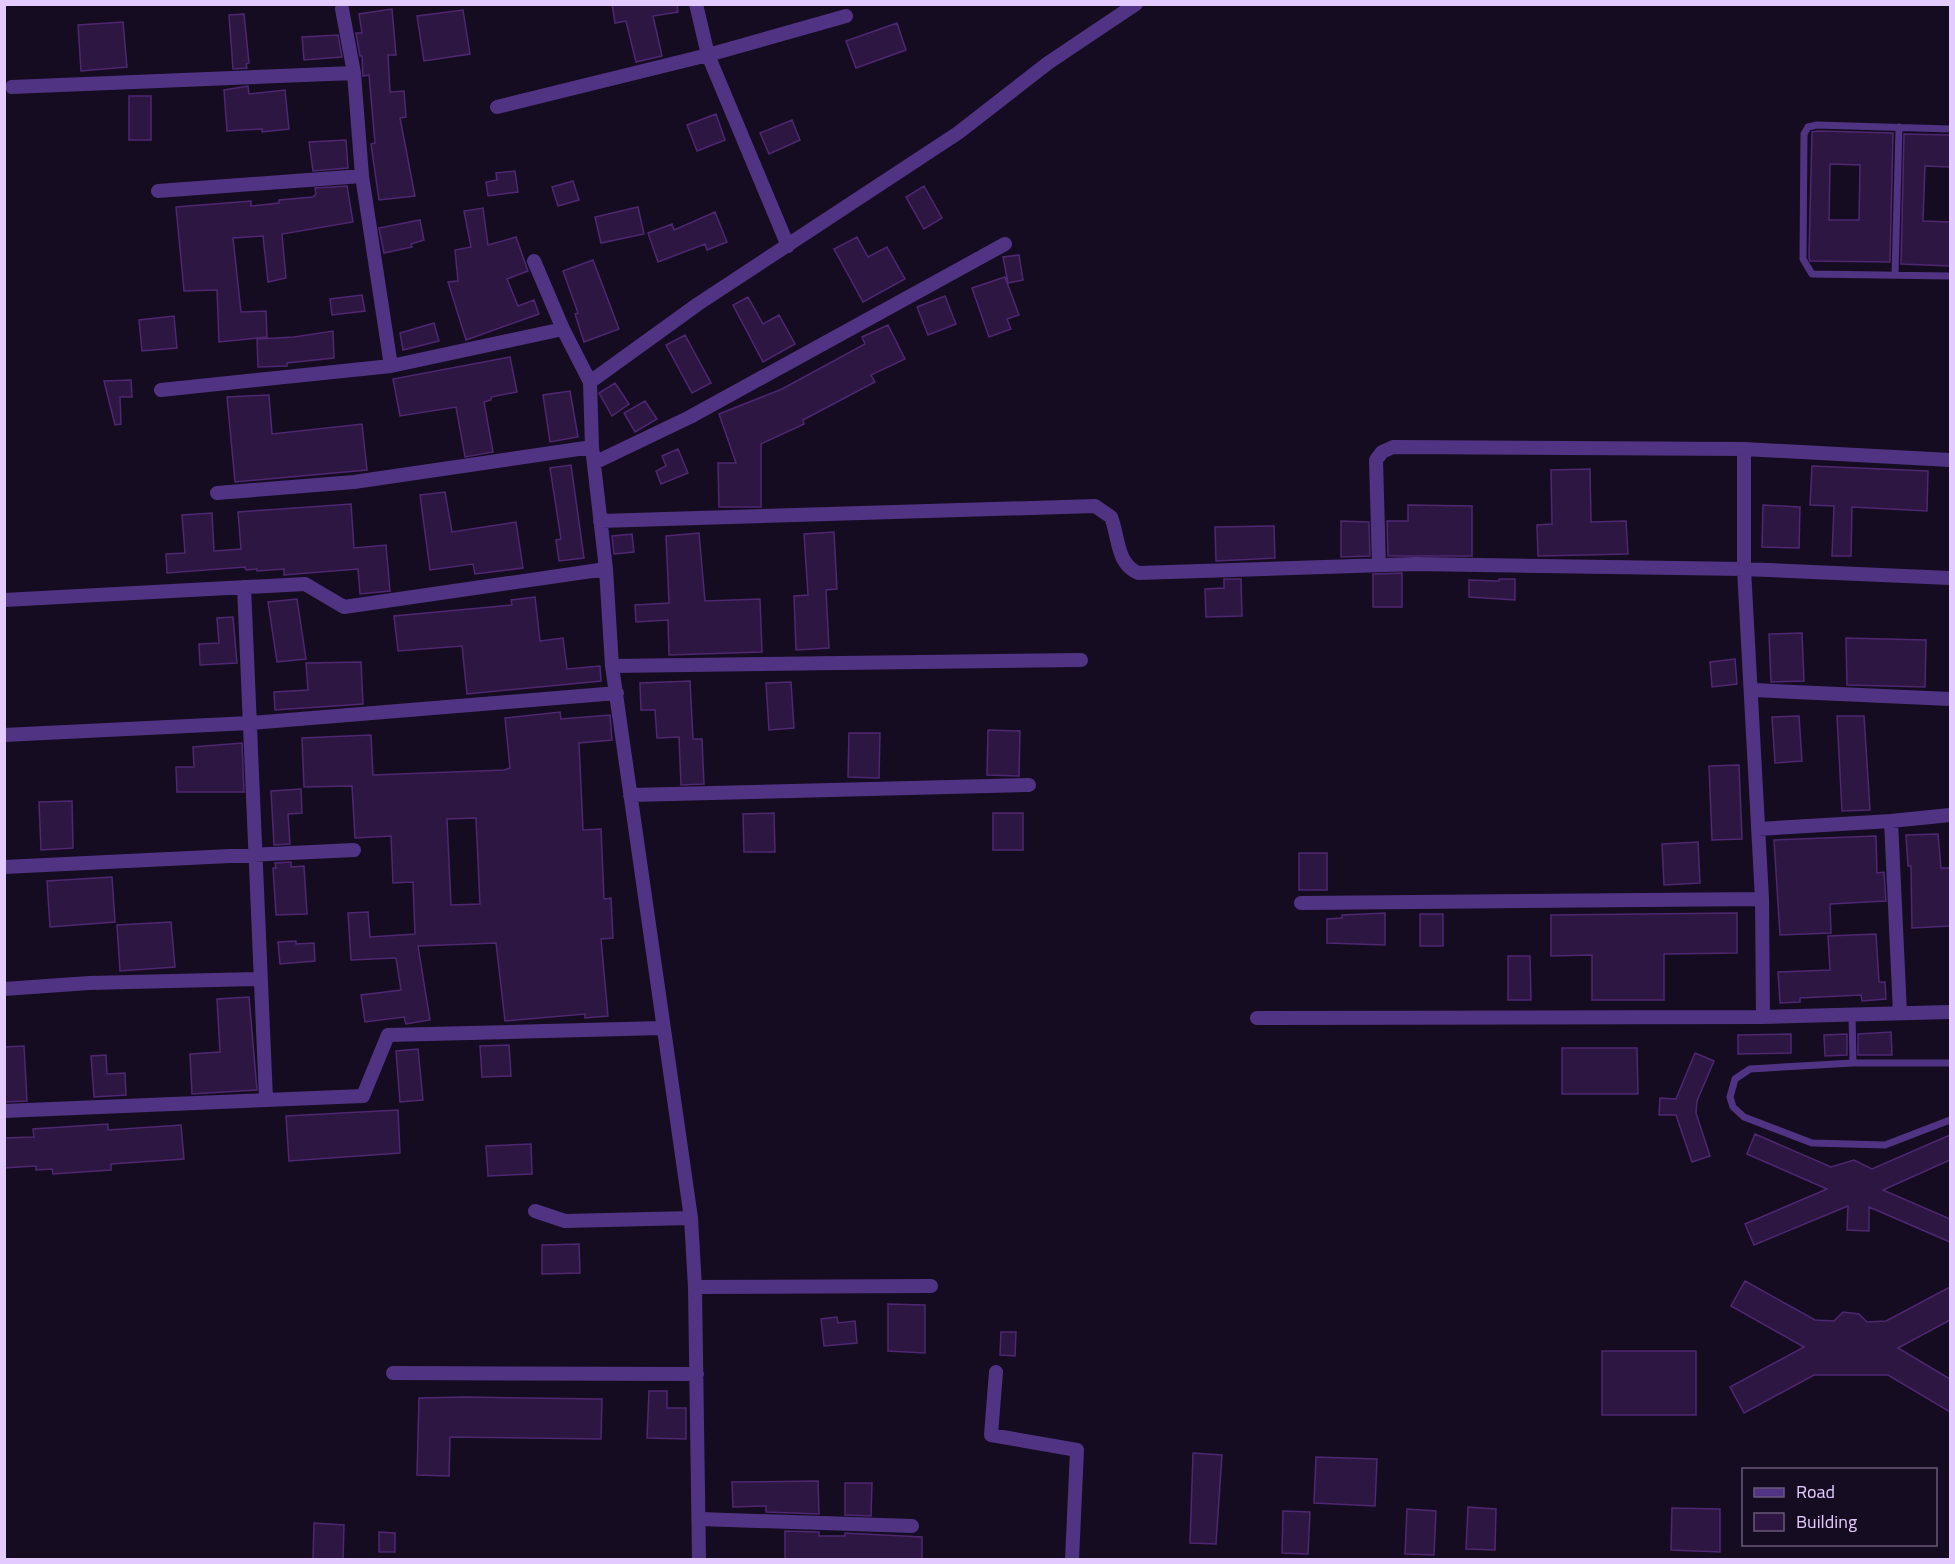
<svg xmlns="http://www.w3.org/2000/svg" width="1955" height="1564" font-family="'Titillium Web',sans-serif">
	<style>
		.building { fill: #2e1643; stroke: #4e2771; stroke-width: 1.5; fill-rule: evenodd }
		.lines { fill: none; stroke-linecap: round; stroke-linejoin: round }
		.service { stroke: #513383; stroke-width: 7 }
		.minor { stroke: #513383; stroke-width: 14 }
	</style>
	<rect width="100%" height="100%" fill="#160c21"/>
	<path class="building" d="M612,4H677L678,12L653,16L662,56L636,62L626,21L615,23Z
		M392,9L396,55H388L390,92L404,91L406,117L400,118L415,196L379,200L371,144L375,143L369,75L363,76L362,56H360L356,33H362L359,14Z
		M463,10L470,54L424,61L417,16Z
		M244,14L249,63L246,64L247,68L233,69L229,15Z
		M123,22L127,67L81,71L78,25Z
		M897,23L906,50L856,68L846,41Z
		M338,35L342,57L304,60L302,37Z
		M248,86L249,94L285,90L289,129L262,132V129L227,131L224,90Z
		M129,96H151V140H129Z
		M716,114L725,140L697,151L687,125Z
		M792,120L800,140L769,154L760,133Z
		M1818,131L1893,133L1890,262L1810,261L1809,258L1812,132ZM1830,164L1860,165L1859,220H1829Z
		M1904,134L1950,135V167L1925,166L1923,221L1950,222V266L1901,264Z
		M346,140L348,168L313,171L309,142Z
		M515,171L518,192L488,196L486,182L497,180L496,173Z
		M573,181L579,200L558,206L552,187Z
		M347,186L353,222L282,234L286,278L268,282L263,236L233,238L241,312L266,311L267,337L219,342L217,290L184,291L176,207L251,201V206L279,203V200L313,197L316,194L315,188Z
		M924,186L942,218L924,229L906,197Z
		M638,207L644,234L601,243L595,217Z
		M483,208L488,245L516,237L528,271L507,279L518,306L534,300L539,314L466,340L448,282L458,281L455,250L471,247L464,211Z
		M715,212L727,242L707,250L705,244L658,262L648,233L672,224L674,230Z
		M420,220L424,240L411,244L412,247L384,253L379,228Z
		M857,237L868,257L887,247L905,279L863,302L834,249Z
		M1019,255L1023,280L1008,283L1003,257Z
		M593,260L619,329L584,342L575,314L578,313L563,271Z
		M1005,277L1019,315L1007,319L1011,329L989,337L972,288Z
		M362,295L365,311L332,315L330,299Z
		M945,296L956,324L928,335L917,307Z
		M748,297L763,324L779,315L795,344L763,362L733,305Z
		M174,316L177,348L142,351L139,320Z
		M434,323L439,341L403,350L400,333Z
		M888,325L905,359L871,375L875,382L803,420L804,424L761,444V507H719L718,463H736L719,414L782,389L865,344L862,337Z
		M333,331L334,358L287,363V366L258,367L257,339L294,337Z
		M685,335L711,383L692,393L666,345Z
		M510,357L517,392L491,397V400L484,402L493,452L465,457L456,407L400,416L393,379Z
		M131,380L132,397H120L121,424L115,425L104,381Z
		M615,383L629,404L612,416L599,393Z
		M570,391L578,437L550,442L543,395Z
		M269,395L272,434L362,424L367,470L235,482L227,397Z
		M645,401L657,419L635,432L624,413Z
		M678,449L688,473L661,484L656,471L666,466L662,456Z
		M571,465L584,558L559,561L556,540L561,539L550,468Z
		M1812,466L1928,471L1927,511L1852,507L1851,556H1832L1834,506L1810,505Z
		M1590,469L1591,522L1626,521L1628,554L1538,556L1537,525L1552,524L1551,470Z
		M445,492L452,532L516,522L523,568L475,574L473,564L430,570L420,495Z
		M351,504L354,548L386,545L390,591L360,594L358,569L284,575V569L257,571V569L246,570L245,567L167,573L166,554L185,553L182,515L212,513L214,551L241,549L238,512Z
		M1408,505L1472,506V556H1388L1387,521H1408Z
		M1763,505L1800,507L1799,548L1762,547Z
		M1341,521L1369,522L1370,556L1341,557Z
		M1274,526L1275,558L1216,561L1215,527Z
		M834,532L837,589L826,590L829,648L796,650L794,596L808,595L804,534Z
		M699,533L705,601L760,599L762,652L669,655L668,620L636,622L635,605L669,603L666,536Z
		M632,534L634,552L614,554L612,536Z
		M1402,573V607H1373V574Z
		M1224,579H1241L1242,616L1206,617L1205,589L1224,588Z
		M1499,579H1515V600L1469,597V580L1499,581Z
		M535,597L540,641L563,638L567,669L600,666L601,681L467,694L462,646L398,651L394,616L512,605L511,600Z
		M297,599L306,659L277,662L268,602Z
		M233,617L237,663L200,665L199,644L219,643L217,618Z
		M1802,633L1804,681L1771,682L1769,634Z
		M1846,638L1926,640L1925,687L1847,685Z
		M1735,659L1737,684L1712,687L1710,662Z
		M361,662L363,704L275,710L274,692L308,690L306,663Z
		M690,681L693,739H702L704,784L681,785L679,737L657,738L655,710H641L640,683Z
		M791,682L794,728L769,730L766,683Z
		M560,712L561,719L610,715L612,740L579,743L583,830L601,829L604,899L611,898L613,938L601,939L608,1016L585,1018V1014L505,1021L496,943L418,946L430,1020L406,1024L404,1017L365,1022L361,995L401,990L396,958L351,960L348,913L368,912L370,937L415,934L413,882L393,883L391,836L355,838L352,786L304,787L302,738L371,735L373,775L504,770L510,768L505,718ZM476,818L480,904L451,905L447,819Z
		M1799,716L1802,761L1775,763L1772,717Z
		M1837,716H1864L1870,810L1842,811Z
		M988,730L1020,731L1019,776L987,775Z
		M849,733H880L879,778L848,777Z
		M242,743L244,792H177L176,767H194L193,747Z
		M1739,765L1742,839L1712,840L1709,766Z
		M301,789L302,813L288,814L290,844L274,845L271,791Z
		M72,801L73,848L41,850L39,802Z
		M774,813L775,852H744L743,814Z
		M993,813H1023V850H993Z
		M1938,834L1941,868H1950V926L1912,928L1911,866H1908L1906,835Z
		M1876,836L1877,873L1884,872L1886,901L1830,904L1831,933L1780,935L1774,840Z
		M1698,842L1700,883L1664,885L1662,844Z
		M1299,853H1327V890H1299Z
		M291,862V867L304,866L307,914L276,915L273,868H276L275,863Z
		M112,877L115,922L50,927L47,881Z
		M1385,913V945L1327,943V919L1342,918V915Z
		M1737,913V953L1664,954V1000H1592V955L1551,956V915Z
		M1420,914H1443V946H1420Z
		M171,922L175,967L120,971L117,925Z
		M1876,934L1879,982H1885L1886,999L1862,1001L1861,995L1800,998V1002L1780,1003L1778,972L1830,970L1828,936Z
		M296,941V944L314,943L315,961L280,964L278,942Z
		M1508,956H1530L1531,1000H1508Z
		M249,997L257,1090L192,1094L190,1054L220,1052L217,999Z
		M1891,1032L1892,1055H1858V1034Z
		M1791,1034V1053L1738,1054V1035Z
		M1847,1034V1055L1825,1056L1824,1035Z
		M509,1045L511,1076L482,1077L480,1046Z
		M24,1046L27,1101L4,1102V1047Z
		M1562,1048H1637L1638,1094H1562Z
		M418,1049L423,1100L400,1102L396,1051Z
		M1695,1053L1714,1061L1697,1101L1696,1113L1710,1156L1692,1162L1676,1115H1659L1660,1098L1676,1099Z
		M106,1055L107,1074L125,1073L126,1095L94,1097L91,1056Z
		M398,1110L400,1153L289,1161L286,1116Z
		M108,1124V1130L181,1125L184,1159L111,1164V1170L53,1174L52,1169L36,1170V1166L4,1168V1138L34,1137L33,1129Z
		M1755,1134L1831,1167L1854,1160L1872,1169L1950,1135V1160L1883,1190L1950,1219V1242L1869,1207V1231L1847,1230L1848,1206L1754,1245L1745,1224L1827,1189L1747,1154Z
		M531,1144L532,1174L488,1176L486,1146Z
		M579,1244L580,1273L542,1274V1245Z
		M1745,1281L1815,1320L1834,1321L1843,1312L1859,1314L1867,1322L1886,1321L1950,1287V1320L1898,1348L1950,1379V1412L1888,1375H1814L1744,1413L1730,1387L1804,1347L1731,1306Z
		M888,1304L925,1305V1353L888,1351Z
		M837,1317L838,1323L855,1321L857,1343L824,1346L821,1319Z
		M1001,1332H1016L1015,1356L1000,1355Z
		M1602,1351H1696V1415H1602Z
		M649,1391H667V1408H686V1439L647,1438Z
		M465,1397L602,1399L601,1439L450,1437L449,1476L417,1475L419,1398Z
		M1193,1453L1222,1455L1216,1544L1190,1543Z
		M1316,1457L1377,1459L1375,1506L1314,1503Z
		M818,1481L819,1514L766,1512V1506L733,1507L732,1482Z
		M845,1483H872L871,1516L845,1515Z
		M1468,1507L1496,1509L1495,1550L1466,1549Z
		M1672,1508L1720,1509V1552L1671,1550Z
		M1407,1509L1436,1511L1434,1555L1405,1554Z
		M1283,1511L1310,1512L1308,1554L1282,1553Z
		M314,1523L344,1525L343,1560L313,1559Z
		M785,1531L819,1532V1536H845V1533L922,1537V1560H785Z
		M379,1532L395,1533V1552H379Z"/>
	<g class="lines">
		<path class="service" d="M1950,129L1817,125L1808,127L1804,134L1803,259L1812,274L1950,276
			M1895,275L1899,127
			M1852,1015L1853,1063
			M1950,1063H1853L1750,1069L1735,1079L1730,1097L1733,1107L1744,1117L1812,1143L1885,1145L1950,1120"/>
		<path class="minor" d="M696,4L708,55L788,246
			M342,9L354,73L362,176L391,366L563,329L590,382
			M12,87L354,73
			M497,107L708,55L846,16
			M158,191L362,176
			M534,261L563,329
			M161,390L391,366
			M594,463L690,417L1005,244
			M217,493L354,482L592,447
			M600,521L1095,506L1111,517C1119,537 1116,563 1138,573L1416,564L1744,569V449
			M1379,565L1376,460L1382,452L1393,447L1744,449L1950,460
			M244,587L266,1099
			M4,600L305,584L344,607L606,569
			M612,666L1081,660
			M1753,690L1950,699
			M4,735L250,723L617,693
			M630,795L1029,785
			M1891,821L1900,1013
			M1758,829L1891,821L1950,815
			M4,867L354,850
			M1301,903L1762,899
			M4,989L89,983L260,979
			M1763,1017L1762,899L1744,569L1950,578
			M1257,1018L1763,1017L1950,1012
			M4,1111L363,1096L388,1035L662,1028
			M535,1211L565,1221L691,1218
			M695,1287L931,1286
			M996,1372L991,1435L1077,1450L1072,1560
			M393,1373L697,1374
			M699,1519L912,1526
			M699,1560L695,1287L691,1218L612,666L606,569L592,447L590,382L698,304L958,133L1048,63L1136,4"/>
	</g>
	<rect width="1955" height="1564" fill="none" stroke="#e3cbff" stroke-width="12"/>
	<rect x="1742" y="1468" width="195" height="78" fill="#160c21" stroke="#68587a" stroke-width="1.5"/>
	<rect x="1754" y="1488" width="30" height="9" fill="#513383" stroke="#68587a" stroke-width="1.5"/>
	<text x="1796" y="1498" font-size="18" fill="#e3cbff">Road</text>
	<rect x="1754" y="1513" width="30" height="18" fill="#2e1643" stroke="#68587a" stroke-width="1.5"/>
	<text x="1796" y="1528" font-size="18" fill="#e3cbff">Building</text>
</svg>
